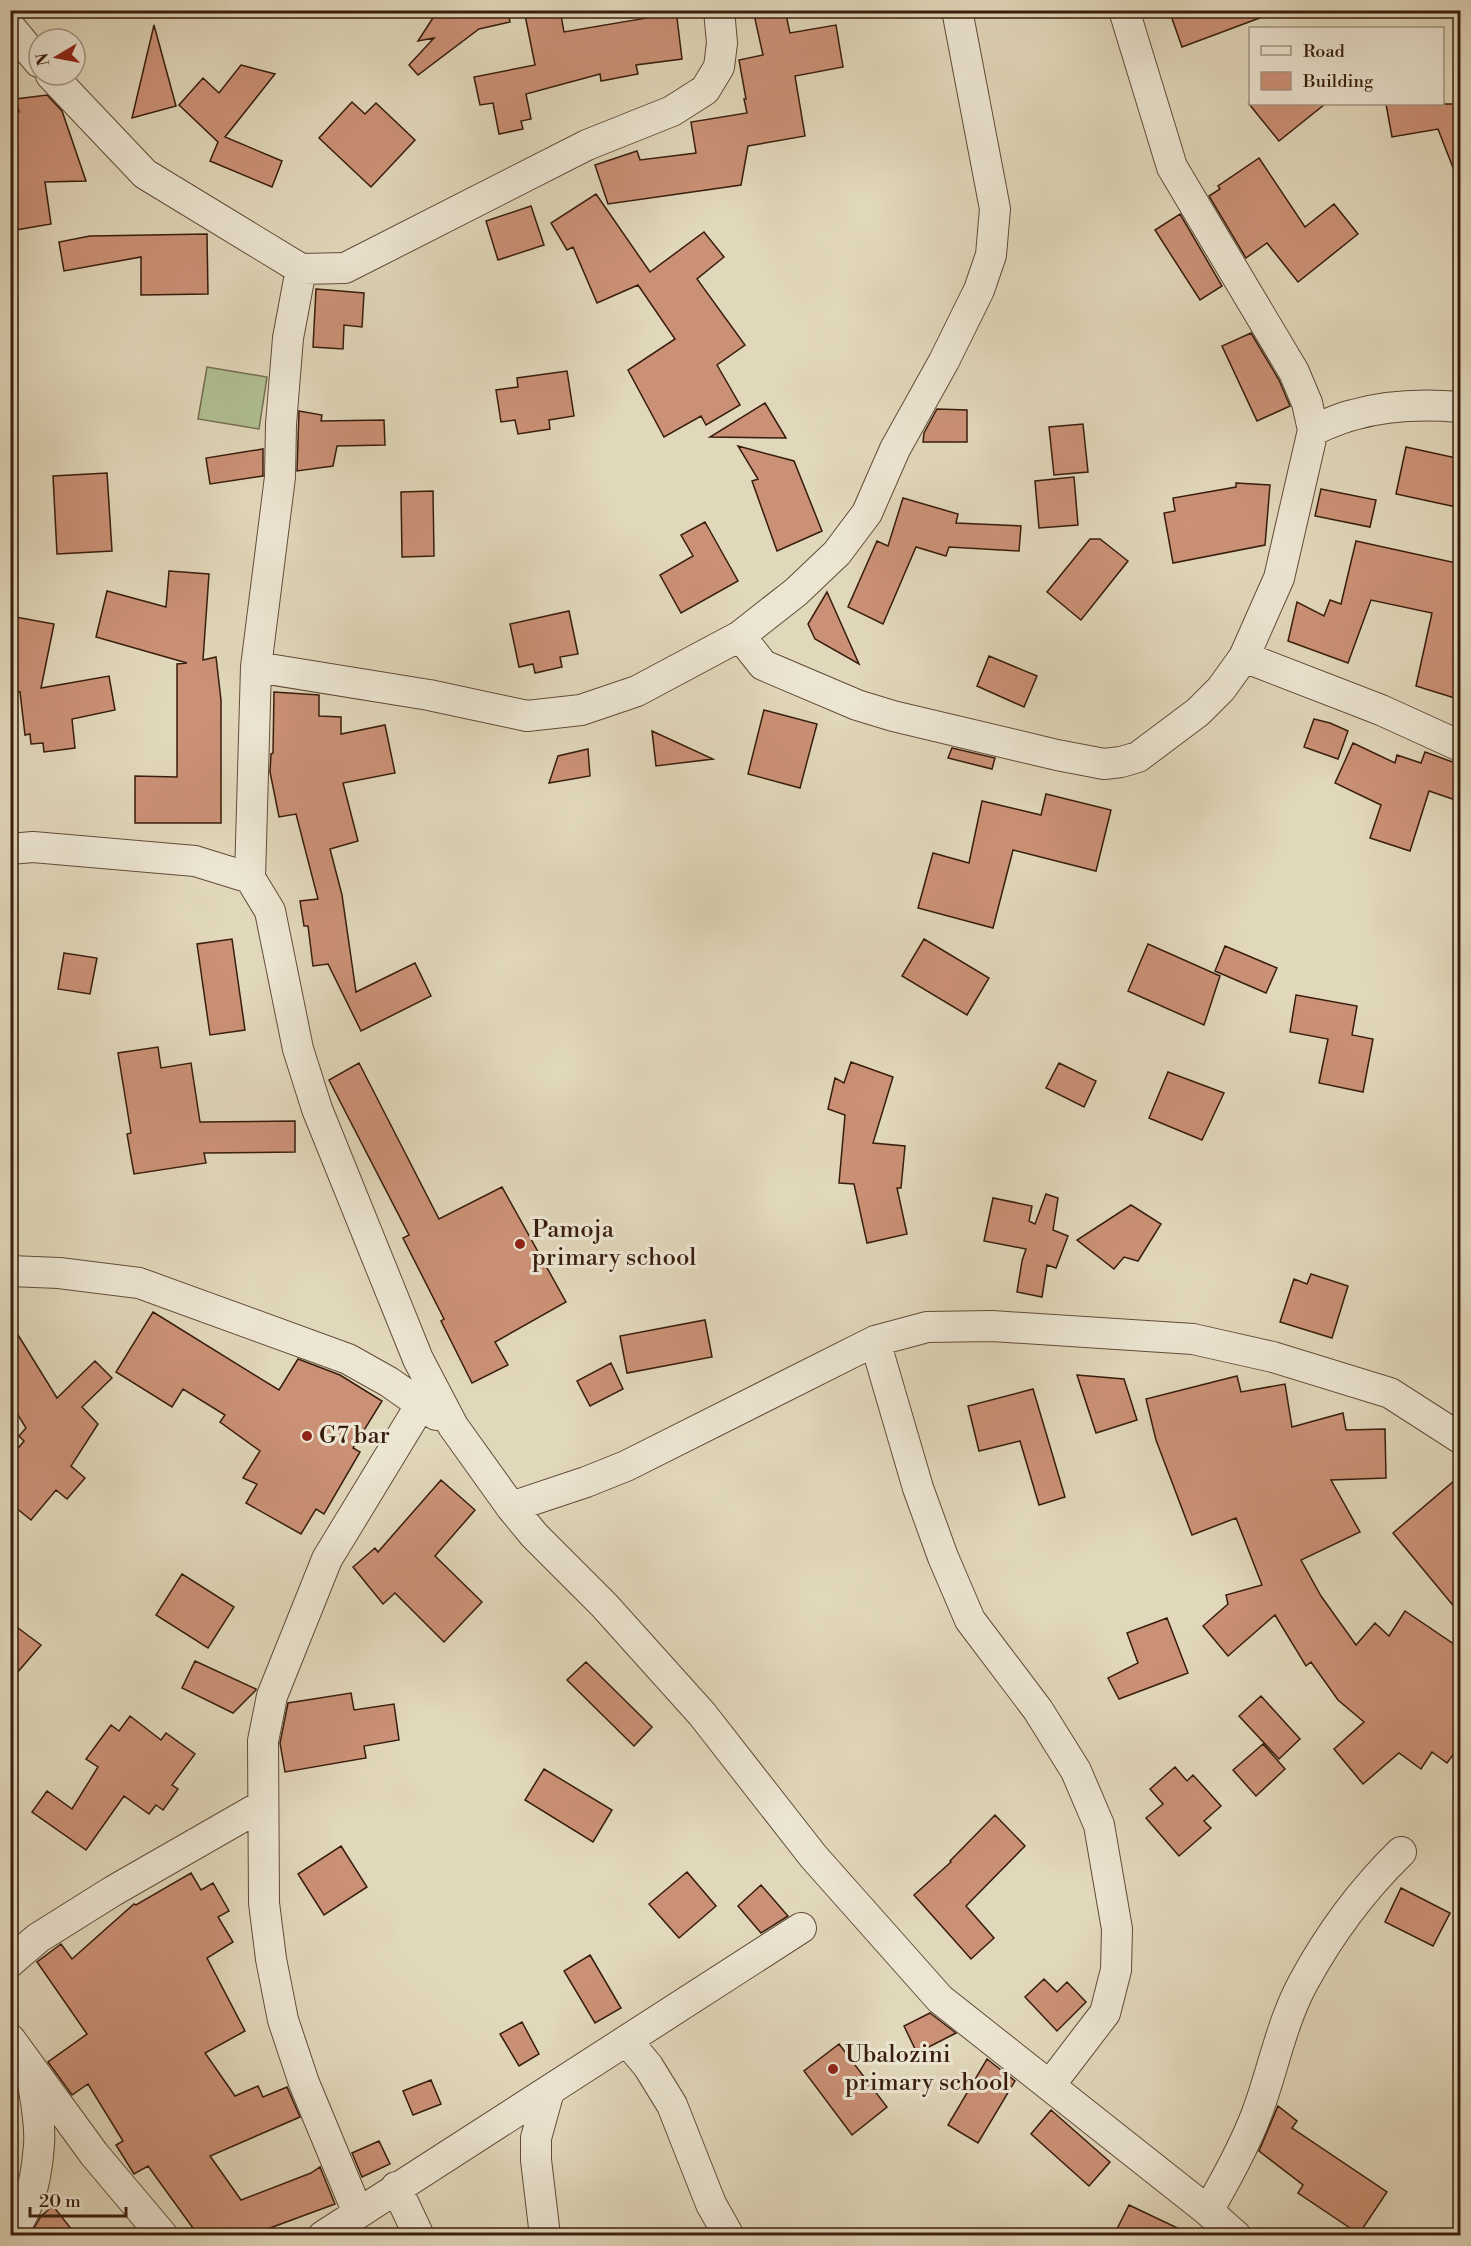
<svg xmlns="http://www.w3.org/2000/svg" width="1471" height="2246" font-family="'Libre Bodoni',serif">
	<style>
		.green { fill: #b0bf92; stroke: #746e50; stroke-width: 1.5 }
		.building { fill: #cb9176; stroke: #381d0d; stroke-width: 1.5 }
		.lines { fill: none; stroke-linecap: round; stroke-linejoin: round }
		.street-casing { stroke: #624c38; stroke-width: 32 }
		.street { stroke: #ece5d2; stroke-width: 30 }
		.poi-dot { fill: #8f2418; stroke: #ece5d2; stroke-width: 2 }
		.labels { text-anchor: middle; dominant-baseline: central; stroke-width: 6; stroke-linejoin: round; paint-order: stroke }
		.poi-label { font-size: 24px; fill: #381d0d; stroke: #ece5d2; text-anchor: start }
	</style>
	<rect width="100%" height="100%" fill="#e1d7ba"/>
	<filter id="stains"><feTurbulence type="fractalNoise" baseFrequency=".00333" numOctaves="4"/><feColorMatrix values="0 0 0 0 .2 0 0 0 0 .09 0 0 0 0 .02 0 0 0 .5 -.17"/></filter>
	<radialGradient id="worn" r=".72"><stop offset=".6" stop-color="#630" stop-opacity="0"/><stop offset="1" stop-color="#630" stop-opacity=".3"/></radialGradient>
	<path class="green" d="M207,367L267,377L259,429L198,419Z"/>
	<path class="building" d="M438,10H508L510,22L479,29L418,75L409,65L434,38L418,41Z
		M524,10H560L564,32L647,18L646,10H676L682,59L636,65L638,74L601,81L600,74L526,94L531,119L521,121L523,129L499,134L493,103L480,105L474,77L535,65Z
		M753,10H785L790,33L836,25L843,67L795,76L805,136L748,146L741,185L608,204L595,165L637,151L640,160L696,153L691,122L747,113L744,99H746L739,60L763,55Z
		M1169,10H1273V13L1182,47Z
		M154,25L176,106L132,118Z
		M241,65L275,74L225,137L282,161L272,187L210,161L218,142L179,105L203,78L219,93Z
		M47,95L62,111L86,181L45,182L51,224L10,231V114L19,112L16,99Z
		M352,102L365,114L376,103L415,140L371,187L319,138Z
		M1249,104H1325L1279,141Z
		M1386,104H1456L1461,121V183H1459L1438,129L1392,137Z
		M1259,158L1305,227L1334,204L1358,234L1298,282L1267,243L1246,258L1209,196L1220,189L1218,186Z
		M596,194L650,272L704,232L724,257L697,279L745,345L717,365L740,405L706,425L701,416L664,437L628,370L675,339L638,285L597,303L573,247L567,250L551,223Z
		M531,206L544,245L498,260L486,221Z
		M1180,214L1222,286L1200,300L1155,230Z
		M207,234L208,294L141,295V257L64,271L59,242L90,236Z
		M316,289L364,293L362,327L344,325L343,349L313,347Z
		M1251,333L1279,380L1290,406L1257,421L1222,346Z
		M567,371L574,416L549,420L550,429L518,434L515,420L501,422L496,390L518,387L517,378Z
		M765,403L786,438L710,437Z
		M937,409L967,410V442H923L924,433Z
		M299,411L322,415L321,421L384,420L385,445L337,446L333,466L297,471Z
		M1083,424L1088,472L1054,475L1049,427Z
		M738,446L794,461L822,531L777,551L752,481L758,479Z
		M1406,447L1461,459V508L1396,494Z
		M263,449V476L210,484L206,458Z
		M107,473L112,551L57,554L53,476Z
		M1074,477L1078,525L1039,528L1035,481Z
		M1236,483L1270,485L1265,545L1173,563L1164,513L1175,511L1173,498L1236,487Z
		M1321,489L1376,500L1370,527L1315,516Z
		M433,491L434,556L402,557L401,492Z
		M903,498L958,514L956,523L1021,526L1019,551L949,547L946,556L916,547L883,624L848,607L877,541L888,546Z
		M705,522L738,581L681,613L660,575L693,556L681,535Z
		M1090,539H1100L1128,561L1081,620L1047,592Z
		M1356,541L1461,564V700L1416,686L1432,613L1371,600L1348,663L1288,641L1297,602L1324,616L1330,600L1341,604Z
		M169,571L209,574L203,660L216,657L221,700V823H135V776L177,777V664L187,663L96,637L107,591L166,607Z
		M827,592L859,664L815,639L808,624Z
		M569,611L578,654L560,657L562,667L535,673L533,664L519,667L510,624Z
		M10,616L54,624L41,688L109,676L115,710L72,719L75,748L44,752L43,743L31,744L30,734L25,735L20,692L10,690Z
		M989,656L1037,676L1024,707L977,686Z
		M274,692L319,695V716L341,717V734L385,725L395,773L343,783L358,841L330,849L342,895L356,992L415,963L431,996L361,1031L328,964L313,966L308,926H304L300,901L318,899L296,814L279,817L270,772L271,754L273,753Z
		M764,710L817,724L800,788L748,774Z
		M1314,719L1330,723L1348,731L1338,759L1304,747Z
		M652,731L713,759L656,766Z
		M1353,743L1395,763L1397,755L1421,763L1425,752L1461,765V802L1429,791L1410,851L1370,838L1381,805L1335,783Z
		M952,748L995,758L992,769L948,758Z
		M588,749L590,776L549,783L558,756Z
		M1046,794L1111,810L1096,871L1013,850L993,928L918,908L933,853L969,863L982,801L1041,815Z
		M232,939L245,1030L210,1035L197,944Z
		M924,939L989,978L967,1015L902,976Z
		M1148,944L1220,976L1204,1025L1128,991Z
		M1225,946L1277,968L1266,993L1215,971Z
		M64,953L97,958L90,994L58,989Z
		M1296,995L1357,1006L1352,1035L1373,1039L1363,1092L1319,1083L1328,1039L1290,1032Z
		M158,1047L161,1068L191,1063L200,1122L295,1121V1152L204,1153L206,1163L134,1174L127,1134L131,1133L118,1053Z
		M851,1062L893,1077L873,1143L905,1146L901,1188H897L907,1234L867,1243L854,1184L839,1183L845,1115L828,1109L835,1078L844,1083Z
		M359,1063L439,1219L502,1187L566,1302L495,1342L508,1365L472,1383L441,1321L444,1319L403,1238L409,1235L329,1080Z
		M1059,1063L1096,1081L1084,1107L1046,1088Z
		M1168,1072L1224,1093L1202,1140L1149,1118Z
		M1046,1194L1058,1198L1053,1230L1068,1236L1056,1268L1047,1265L1042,1297L1017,1292L1022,1261L1026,1249L984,1241L993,1198L1032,1206L1029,1221L1035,1224Z
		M1131,1205L1161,1224L1138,1261L1124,1257L1114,1269L1077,1240Z
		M1311,1274L1348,1286L1332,1338L1280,1322L1294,1279L1307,1284Z
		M153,1312L279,1390L298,1359L340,1375L382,1401L353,1448L360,1452L324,1514L316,1509L301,1534L246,1503L257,1484L243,1478L260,1451L220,1422L225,1415L183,1389L172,1407L116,1372Z
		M705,1320L712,1357L627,1373L620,1336Z
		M10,1322L57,1398L95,1361L112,1378L82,1407L98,1424L71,1466L85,1478L67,1499L56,1490L31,1520L10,1503V1458L24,1441L19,1436L26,1428L10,1402Z
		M611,1363L623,1389L590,1406L577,1381Z
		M1077,1375L1124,1379L1137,1420L1096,1433Z
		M1237,1376L1241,1392L1285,1384L1292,1427L1343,1413L1346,1430L1385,1429L1386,1478L1331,1480L1360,1532L1301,1560L1321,1596L1356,1645L1375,1623L1389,1636L1405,1611L1461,1649V1744L1447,1763L1432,1752L1421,1769L1399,1753L1363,1784L1334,1749L1364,1722L1338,1700L1311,1662L1306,1666L1275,1615L1228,1656L1203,1626L1228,1604L1226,1595L1262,1585L1236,1518L1192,1535L1156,1440L1146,1399Z
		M1033,1389L1065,1497L1039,1505L1020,1441L979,1451L968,1406Z
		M1461,1475V1615L1393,1533Z
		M441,1480L475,1510L435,1556L482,1602L444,1642L395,1593L383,1604L353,1567L375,1548L378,1552Z
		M182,1574L234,1607L208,1648L156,1615Z
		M1167,1618L1188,1673L1119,1699L1108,1678L1138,1663L1127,1633Z
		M10,1622L41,1645L10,1681Z
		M195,1661L256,1689V1690L233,1713L182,1688Z
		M586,1662L652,1727L634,1746L567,1680Z
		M351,1693L354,1710L394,1704L399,1740L364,1746L366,1758L285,1772L280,1743L288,1703Z
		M1261,1696L1300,1739L1279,1759L1239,1716Z
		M130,1716L161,1740L166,1733L195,1754L172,1785L178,1789L163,1810L156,1805L149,1814L124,1796L86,1850L32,1812L47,1791L72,1809L98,1767L86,1759L111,1725L119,1731Z
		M1263,1744L1285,1769L1256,1796L1233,1770Z
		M1175,1767L1187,1781L1193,1775L1221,1806L1204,1821L1211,1828L1179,1856L1146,1818L1163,1804L1150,1789Z
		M544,1769L612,1810L593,1842L525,1800Z
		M995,1815L1025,1846L966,1906L994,1938L971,1959L914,1895L951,1862L950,1861Z
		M341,1846L367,1887L324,1915L298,1874Z
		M687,1872L716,1906L679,1938L649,1904Z
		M191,1873L201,1890L213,1883L229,1911L218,1917L233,1942L207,1958L245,2031L205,2053L235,2096L258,2086L263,2097L287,2087L300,2117L210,2156L241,2200L311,2173L320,2167L335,2204L251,2235H198L148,2166L134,2174L116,2145L123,2141L88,2084L72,2095L48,2062L87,2034L37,1962L61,1944L72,1959L134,1904L136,1905Z
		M761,1885L788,1916L761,1933L738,1906Z
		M1401,1888L1450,1913L1433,1946L1385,1922Z
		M590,1955L621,2008L595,2023L564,1971Z
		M1044,1979L1057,1992L1067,1982L1086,2002L1057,2031L1025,1997Z
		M930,2013L956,2033L917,2053L904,2026Z
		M522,2022L539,2054L519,2066L500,2034Z
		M839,2044L887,2107L852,2135L804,2071Z
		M987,2059L1015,2081L978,2143L948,2125Z
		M431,2080L441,2104L413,2115L403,2091Z
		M1278,2106L1297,2121L1292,2128L1387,2192L1359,2234L1298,2193L1303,2185L1259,2151Z
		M1051,2110L1110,2162L1089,2186L1031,2134Z
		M379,2141L390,2164L362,2177L352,2153Z
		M1129,2205L1192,2235H1114Z
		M53,2206L76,2235H30L41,2216Z"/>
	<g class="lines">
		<defs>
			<path id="street" d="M10,27L39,62
				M51,75L145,174L301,269L345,268L587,145L672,111L705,90L719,67L722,43L719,10
				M1313,430C1326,425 1339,418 1353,415C1387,405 1425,404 1460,407
				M740,636L763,665L857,705L893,716L1057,755L1104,764L1121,762L1138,757L1198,712L1221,689L1244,657L1279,578L1313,430L1307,403L1294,372L1172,167L1124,10
				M1244,657L1381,710L1460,746
				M256,667L429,695L527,716L581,710L637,691L740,636L796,592L837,553L867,513L895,449L944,361L979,290L991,255L995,209L957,10
				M10,849L33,847L195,861L250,878L270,911L298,1049L317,1109L418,1359L453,1426L511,1507L534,1535L604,1605L702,1714L813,1856L940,1999L1208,2211L1236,2236
				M250,878L256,667L280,477L281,424L288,338L301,269
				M10,1271L59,1273L139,1283L348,1359L389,1382L436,1415
				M875,1341L918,1488L943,1557L970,1620L1038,1710L1076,1771L1099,1825L1117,1929L1116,1970L1105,2013L1050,2085
				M511,1507L586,1482L626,1466L875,1341L927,1327L992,1326L1193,1339L1273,1357L1390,1393L1460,1438
				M10,1962L38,1938L113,1891L263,1805
				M10,2039L94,2154L163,2236
				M627,2041L648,2066L672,2105L711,2204L729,2236
				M396,2187L419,2236
				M1208,2211C1226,2179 1244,2147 1257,2113C1273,2070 1281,2024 1303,1983C1329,1935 1362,1890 1401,1852
				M358,2213L304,2083L283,2020L271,1959L264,1903L263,1741L272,1696L327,1559L420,1406
				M10,2232C31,2211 37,2173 39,2145C41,2121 34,2094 31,2070
				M323,2236L801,1928
				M545,2236L536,2160V2138L549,2091"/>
		</defs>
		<use href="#street" class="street-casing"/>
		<use href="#street" class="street"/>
	</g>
	<g class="poi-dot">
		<circle cx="520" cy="1244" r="6"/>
		<circle cx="307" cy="1436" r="6"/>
		<circle cx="833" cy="2069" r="6"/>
	</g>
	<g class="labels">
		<g class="poi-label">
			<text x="532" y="1230">Pamoja<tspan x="532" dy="28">primary school</tspan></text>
			<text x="319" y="1436">G7 bar</text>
			<text x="845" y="2055">Ubalozini<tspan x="845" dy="28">primary school</tspan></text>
		</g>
	</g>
	<rect width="1471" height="2246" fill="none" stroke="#e1d7ba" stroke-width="36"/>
	<rect x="12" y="12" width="1447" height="2222" fill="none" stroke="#381d0d" stroke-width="3"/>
	<rect x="18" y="18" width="1435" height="2210" fill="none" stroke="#381d0d" stroke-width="1.5"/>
	<rect x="1249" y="27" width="195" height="78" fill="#ece5d2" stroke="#a49583" stroke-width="1.5"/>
	<rect x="1261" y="46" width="30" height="9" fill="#ece5d2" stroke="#a49583" stroke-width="1.5"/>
	<text x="1303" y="57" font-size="18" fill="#381d0d">Road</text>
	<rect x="1261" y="72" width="30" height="18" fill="#cb9176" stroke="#a49583" stroke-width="1.5"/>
	<text x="1303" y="87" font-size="18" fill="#381d0d">Building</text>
	<g transform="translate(57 57) rotate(260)"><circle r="28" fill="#ece5d2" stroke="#a49583" stroke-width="1.5"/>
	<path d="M0-4.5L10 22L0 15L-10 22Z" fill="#8f2418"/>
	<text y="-9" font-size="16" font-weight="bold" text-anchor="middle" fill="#381d0d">N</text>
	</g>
	<path d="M30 2207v9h96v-9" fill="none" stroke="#381d0d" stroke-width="3"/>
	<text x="39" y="2207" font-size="18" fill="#381d0d" stroke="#ece5d2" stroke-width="4.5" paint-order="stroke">20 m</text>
	<rect width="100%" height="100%" filter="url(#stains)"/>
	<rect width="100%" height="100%" fill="url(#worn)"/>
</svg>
